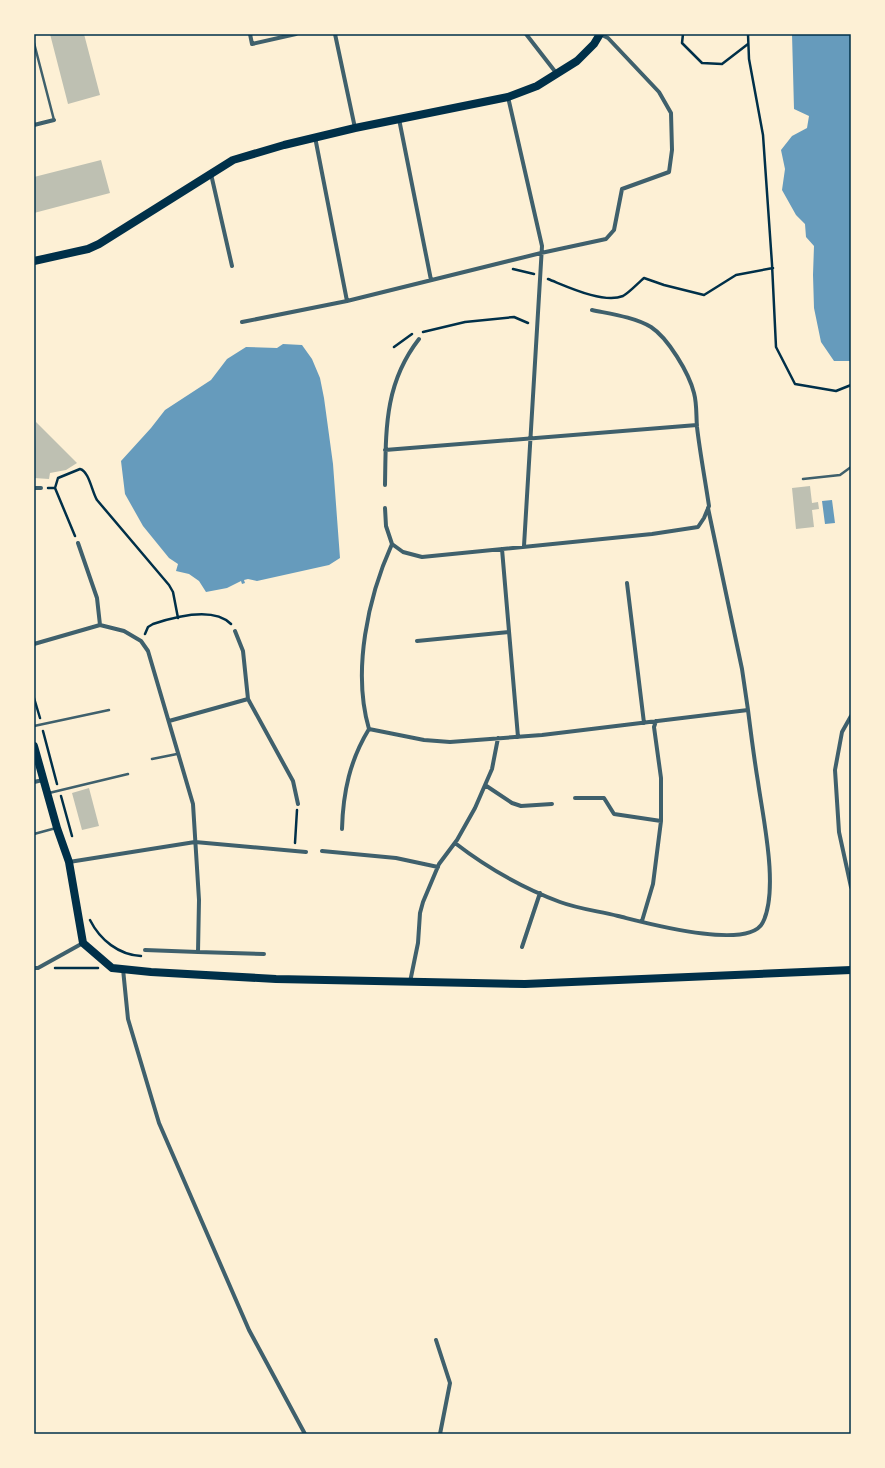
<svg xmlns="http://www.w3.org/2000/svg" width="885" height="1468" font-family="Lato,sans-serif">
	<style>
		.water { fill: #669bbc }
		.building { fill: #bec0b2 }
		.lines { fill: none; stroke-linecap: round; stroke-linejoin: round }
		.path { stroke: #003049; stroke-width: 2.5 }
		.service { stroke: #3f606c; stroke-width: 2.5 }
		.minor { stroke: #3f606c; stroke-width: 4 }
		.secondary { stroke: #003049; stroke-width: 8 }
		.neatline { fill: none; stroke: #003049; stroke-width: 1.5 }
	</style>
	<rect width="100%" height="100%" fill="#fdf0d5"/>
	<path class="water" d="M792,34H851V361H834L821,342L814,308L813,275L814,246L806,237L805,224L796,215L782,190L785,169L781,150L792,136L807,128L809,116L794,109Z
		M283,344L302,345L312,359L320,378L324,398L333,464L340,558L329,565L257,581L248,579L244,580L245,583L242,584L241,581L227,588L206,592L199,581L189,574L176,571L178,564L169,558L143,526L125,494L121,461L151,428L165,410L211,380L227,359L246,347L277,348Z
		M832,500L835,523L825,524L822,501Z"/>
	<path class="building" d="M50,34H84L100,95L68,104Z
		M101,160L110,193L34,213V177Z
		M36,422L77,463L66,470L50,473L49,479L34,478Z
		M810,486L812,503L818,502L819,509L812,510L814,527L796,529L792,488Z
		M89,788L99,826L82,830L72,793Z"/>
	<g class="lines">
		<path class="path" d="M683,34L682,43L702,63L722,64L748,44
			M748,34L749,59L763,135L772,264L776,347L795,384L836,391L851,385
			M513,269L534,274
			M548,279C566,286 603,304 623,296C630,292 638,283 644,278L664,285L704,295L736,275L773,268
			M423,332L465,322L514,317L528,323
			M394,347L412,334
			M48,488H55L75,536
			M55,488L58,478L80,469C89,471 92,492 97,500L169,585L173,592L178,618
			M145,634L148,627L153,624C174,617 213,606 231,624
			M34,698L40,718
			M43,731L57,784
			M61,796L72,836
			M295,843L297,810
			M90,920C100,940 119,955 141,956
			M55,968H98"/>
		<path class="service" d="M34,43L54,120
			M803,479L840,475L851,467
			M34,726L109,710
			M152,759L177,754
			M49,793L128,774
			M34,834L56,828"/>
		<path class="minor" d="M250,34L252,44L296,34
			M335,34L355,128
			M526,34L557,74
			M508,97L542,246L524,546
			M399,119L431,280
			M34,125L54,120
			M315,137L347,301
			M211,174L232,266
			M242,322L347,301L541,253L606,239L614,230L622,189L669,172L672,150L671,113L659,92L608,38L600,34
			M385,450L697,425
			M385,485C386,430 384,384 419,339
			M34,488H41
			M385,508L386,526L392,544
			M78,543L97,598L100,625
			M392,544L403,552L422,557L652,534L698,527L704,518L709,506C705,479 700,453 697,427C696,415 697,404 694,393C689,373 668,338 651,327C634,317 611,314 592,310
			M502,549L518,737
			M627,583L644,723
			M235,631L243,651L248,699L293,781L298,804
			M417,641L509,632
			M34,644L100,625L124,631L141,641L148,651L193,804L199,900L198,952L264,954
			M851,716L842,732L835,770L839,832L851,887
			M169,721L248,699
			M369,729L424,740L450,742L542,735L748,710L742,669L708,508
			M34,782L43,780
			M485,785L512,803L521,806L552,804
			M575,798H604L614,814L661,821
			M342,829C343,792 350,760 369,729C352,671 368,597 392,544
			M455,843C486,867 523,888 560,902C579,909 598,911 618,916C643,922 749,952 763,922C779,889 763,818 758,782C754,758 751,734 748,710
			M322,851L396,858L438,867
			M69,862L195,842L306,852
			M642,921L653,884L661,821V778L654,727L656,721
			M522,947L540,893
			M145,950L198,952
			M34,968H38L83,943
			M123,969L128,1019L159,1123L249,1330L305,1434
			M410,982L418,943L420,913L423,902L439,864L457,840L475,808L492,769L498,738
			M436,1340L450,1383L440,1434"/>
		<path class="secondary" d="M34,261L88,249L99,244L233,160L284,145L355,128L508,97L537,86L577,61L594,44L600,34
			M34,746L57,828L69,862L83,943L112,968L151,972L276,979L525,984L851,970"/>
	</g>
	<rect width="885" height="1468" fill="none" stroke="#fdf0d5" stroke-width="70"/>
	<rect x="35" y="35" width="815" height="1398" class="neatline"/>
</svg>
